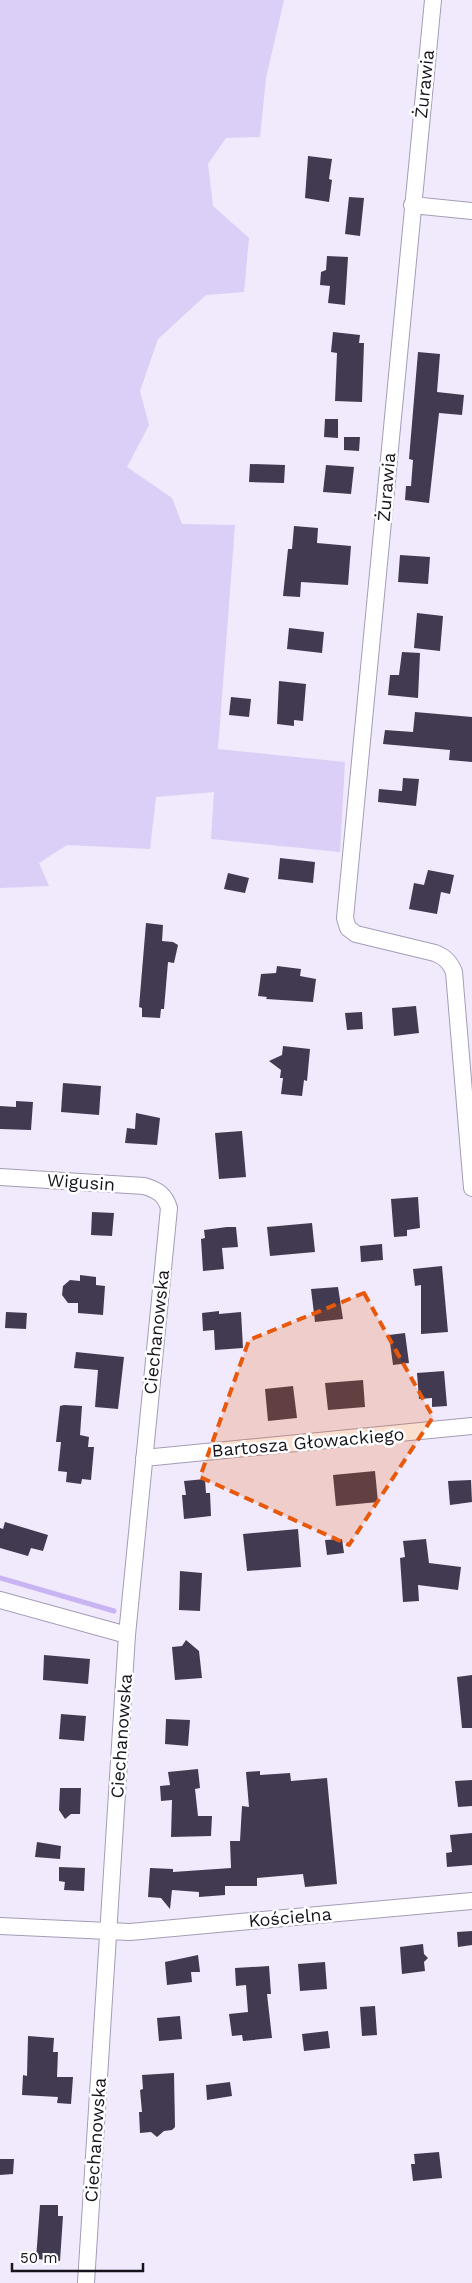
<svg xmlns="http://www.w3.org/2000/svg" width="472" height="2283" font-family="'Work Sans',sans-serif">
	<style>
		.green { fill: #dbcef7 }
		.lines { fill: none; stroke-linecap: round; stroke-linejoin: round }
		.stream { stroke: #c9b4f3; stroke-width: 5 }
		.building { fill: #423a51 }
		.minor-casing { stroke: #a49cb7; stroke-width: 18 }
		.minor { stroke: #fff; stroke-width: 16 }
		.marked { fill: #e8590c; fill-opacity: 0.2; stroke: #e8590c; stroke-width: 4; stroke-dasharray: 10 6; stroke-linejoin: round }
		.labels { text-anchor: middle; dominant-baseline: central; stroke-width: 5; stroke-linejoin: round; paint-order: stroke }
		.street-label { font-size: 18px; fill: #16131d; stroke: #fff }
	</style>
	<rect width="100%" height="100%" fill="#f0eafc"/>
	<path class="green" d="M0,0H284L266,78L260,137L226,138L208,164L213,206L249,238L244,292L206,295L158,339L140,391L149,425L127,467L172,498L182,524L235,525L218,749L345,762L340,852L211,839L214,792L156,797L150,849L67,845L39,863L49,886L0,888Z"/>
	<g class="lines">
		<path class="stream" d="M0,1578L114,1611"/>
	</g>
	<path class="building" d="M308,156L332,159L329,179L332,180L329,202L305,198Z
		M349,197L364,198L360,236L345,234Z
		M327,256L348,257L345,305L328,303L330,286L320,285L321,272L326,270Z
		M333,332L360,335L359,343H364L362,402L335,401L337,353L331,352Z
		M418,352L440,354L437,392L464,395L462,415L439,413L429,503L405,500L406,486H411L413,460L409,459Z
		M325,419H338V438L324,437Z
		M344,437H360L359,451L344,450Z
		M250,464L285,465L284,483L249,482Z
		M326,465L354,467L351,494L323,492Z
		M294,526L318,528L317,543L351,546L348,585L301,582L300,597L283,596L288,549H292Z
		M400,555L430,557L428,584L398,582Z
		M417,613L443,616L440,651L414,648Z
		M289,628L324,632L322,653L287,649Z
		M402,652L420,653L418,698L388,695L390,675H399Z
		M279,681L306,684L303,721L294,720V726L277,724Z
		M231,697L251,699L249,717L229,715Z
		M415,712L472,717V762L449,760L450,750L383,744L385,730L413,732Z
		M403,778L419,779L416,806L378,802L379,789L402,791Z
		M280,858L315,862L313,883L278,879Z
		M428,870L454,875L450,894L441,892L437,914L409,909L414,883L424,885Z
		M228,873L249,878L245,893L224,889Z
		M146,923L163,925L162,941L173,942L178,945L174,963L168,962L164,1009H161L160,1018L142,1017V1008L139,1007Z
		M277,966L301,969L300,976L316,979L313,1002L266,999L267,997L258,996L261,974L276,973Z
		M416,1006L419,1033L394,1036L392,1008Z
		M362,1012L363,1029L347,1030L345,1013Z
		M283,1046L310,1049L307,1081L304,1080L302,1096L281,1094L283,1078H280L281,1070L269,1061L282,1055Z
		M63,1083L101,1086L99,1115L61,1112Z
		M16,1101L33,1102L31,1130L0,1129V1106L16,1107Z
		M136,1113L160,1118L157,1145L125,1143L127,1128L135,1129Z
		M242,1131L246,1177L219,1179L215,1133Z
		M418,1197L420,1228L407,1230V1236L394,1237L391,1199Z
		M92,1212L114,1213L112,1236L91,1235Z
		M312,1223L315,1252L270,1256L267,1227Z
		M227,1227H236L238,1247L222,1248L224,1269L203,1271L201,1239L205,1238L204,1230Z
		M382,1244L383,1260L361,1262L360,1246Z
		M442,1266L448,1332L421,1334V1285L415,1286L413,1269Z
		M80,1275L96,1277V1285L105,1286L103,1315L78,1313V1303H68L62,1295L63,1286L70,1280L80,1281Z
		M338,1287L343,1319L315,1322L311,1289Z
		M219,1311V1314L241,1312L243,1348L215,1350L214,1330L203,1331L202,1313Z
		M6,1312L27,1313L26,1329L5,1328Z
		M405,1333L409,1363L393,1365L389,1335Z
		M76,1352L124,1357L118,1409L95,1407L98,1370L74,1368Z
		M444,1371L447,1406L432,1407V1398L419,1399L417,1373Z
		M363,1380L365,1407L328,1410L325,1383Z
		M293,1386L297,1418L268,1421L265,1389Z
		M64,1405L82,1406L80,1435L89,1437L88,1447H94L91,1480L82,1479L81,1484L66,1482L67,1472L58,1471L61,1442H56L60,1406Z
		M375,1471L378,1502L336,1506L333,1475Z
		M205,1479L206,1493H210L211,1516L184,1519L182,1495H186L184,1481Z
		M471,1480L472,1502L450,1505L448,1481Z
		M5,1522L48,1535L43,1551L31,1548L28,1556L0,1548V1528L3,1529Z
		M298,1529L301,1567L247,1571L243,1534Z
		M342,1539L344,1553L327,1555L325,1540Z
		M426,1539L429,1563L461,1567L458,1590L418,1585L419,1601L403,1602L400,1558L405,1557L403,1541Z
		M180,1571L202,1573L200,1611L179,1610Z
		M186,1640L199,1651L202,1678L175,1680L172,1647L182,1646Z
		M44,1655L90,1659L88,1684L43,1680Z
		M472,1675V1728H462L457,1677Z
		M61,1714L86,1716L84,1741L59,1739Z
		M166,1719L190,1720L188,1746L165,1744Z
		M198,1769L200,1788L195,1789L198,1816H212L211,1836L171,1837L172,1800L161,1801L160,1786L170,1785L168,1772Z
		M260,1771V1775L290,1773L291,1781L327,1778L337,1884L305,1887L303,1874L257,1878V1886H225V1895L199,1897V1892L172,1890L170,1909L161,1898L148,1897L150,1868L173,1869V1872L231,1868L230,1841H240L242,1806L249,1807L246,1772Z
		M472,1780V1806L458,1807L455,1781Z
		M60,1788H81L80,1814H71L65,1819L59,1810Z
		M472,1833V1865L447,1867L446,1853L452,1852L450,1835Z
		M37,1842L61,1846L60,1859L35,1857Z
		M59,1867L85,1868L84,1891L64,1890L65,1882L59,1881Z
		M472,1931V1945L458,1947L457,1932Z
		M423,1944L424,1954L428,1958L424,1962L425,1971L402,1974L400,1947Z
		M198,1955L200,1972H191L192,1982L167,1985L165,1962Z
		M325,1962L327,1989L300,1991L298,1964Z
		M269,1966L271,1994H267L272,2038L243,2041L242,2035L232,2036L229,2014L248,2012L246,1985L236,1986L235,1968Z
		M375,2006L377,2035L362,2036L360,2007Z
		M180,2016L182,2039L159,2041L157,2018Z
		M328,2031L330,2048L304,2051L302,2034Z
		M28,2036L54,2038L53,2052H58L57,2077H73L71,2104L57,2103L58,2097L22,2095L23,2075L27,2076Z
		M174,2073L175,2127L172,2130L164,2131L157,2137L151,2132L140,2133L139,2112H142L140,2090L143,2089L142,2075Z
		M230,2082L232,2096L207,2100L206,2085Z
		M439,2152L442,2178L413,2181L411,2164H415L414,2154Z
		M0,2159H14L13,2174L0,2175Z
		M40,2205H58V2216H63L60,2261L36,2259Z"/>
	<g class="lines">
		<defs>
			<path id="minor" d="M433,0L345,918L348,928L356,934L435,953C445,957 450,962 454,972L472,1188
				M412,205L472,211
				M0,1177L144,1186C158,1190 165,1195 169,1208L127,1635L86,2283
				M144,1458L472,1426
				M0,1600L127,1635
				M0,1926L130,1932L472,1901"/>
		</defs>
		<use href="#minor" class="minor-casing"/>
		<use href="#minor" class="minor"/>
	</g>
	<path class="marked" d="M364,1293L433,1417L349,1545L200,1477L249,1340Z"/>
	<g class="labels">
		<g class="street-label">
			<text transform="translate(424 84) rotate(-84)">Żurawia</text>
			<text transform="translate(386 487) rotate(-85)">Żurawia</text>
			<text transform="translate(81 1182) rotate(4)">Wigusin</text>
			<text transform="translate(156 1332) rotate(-84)">Ciechanowska</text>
			<text transform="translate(308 1442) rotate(-5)">Bartosza Głowackiego</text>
			<text transform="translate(121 1736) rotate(-86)">Ciechanowska</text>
			<text transform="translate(290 1917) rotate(-5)">Kościelna</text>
			<text transform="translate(95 2140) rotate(-86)">Ciechanowska</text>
		</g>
	</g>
	<path d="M12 2263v8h131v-8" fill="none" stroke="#16131d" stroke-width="2.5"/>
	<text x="20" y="2263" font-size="15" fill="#16131d" stroke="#ffffff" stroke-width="4" paint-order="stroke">50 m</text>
</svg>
